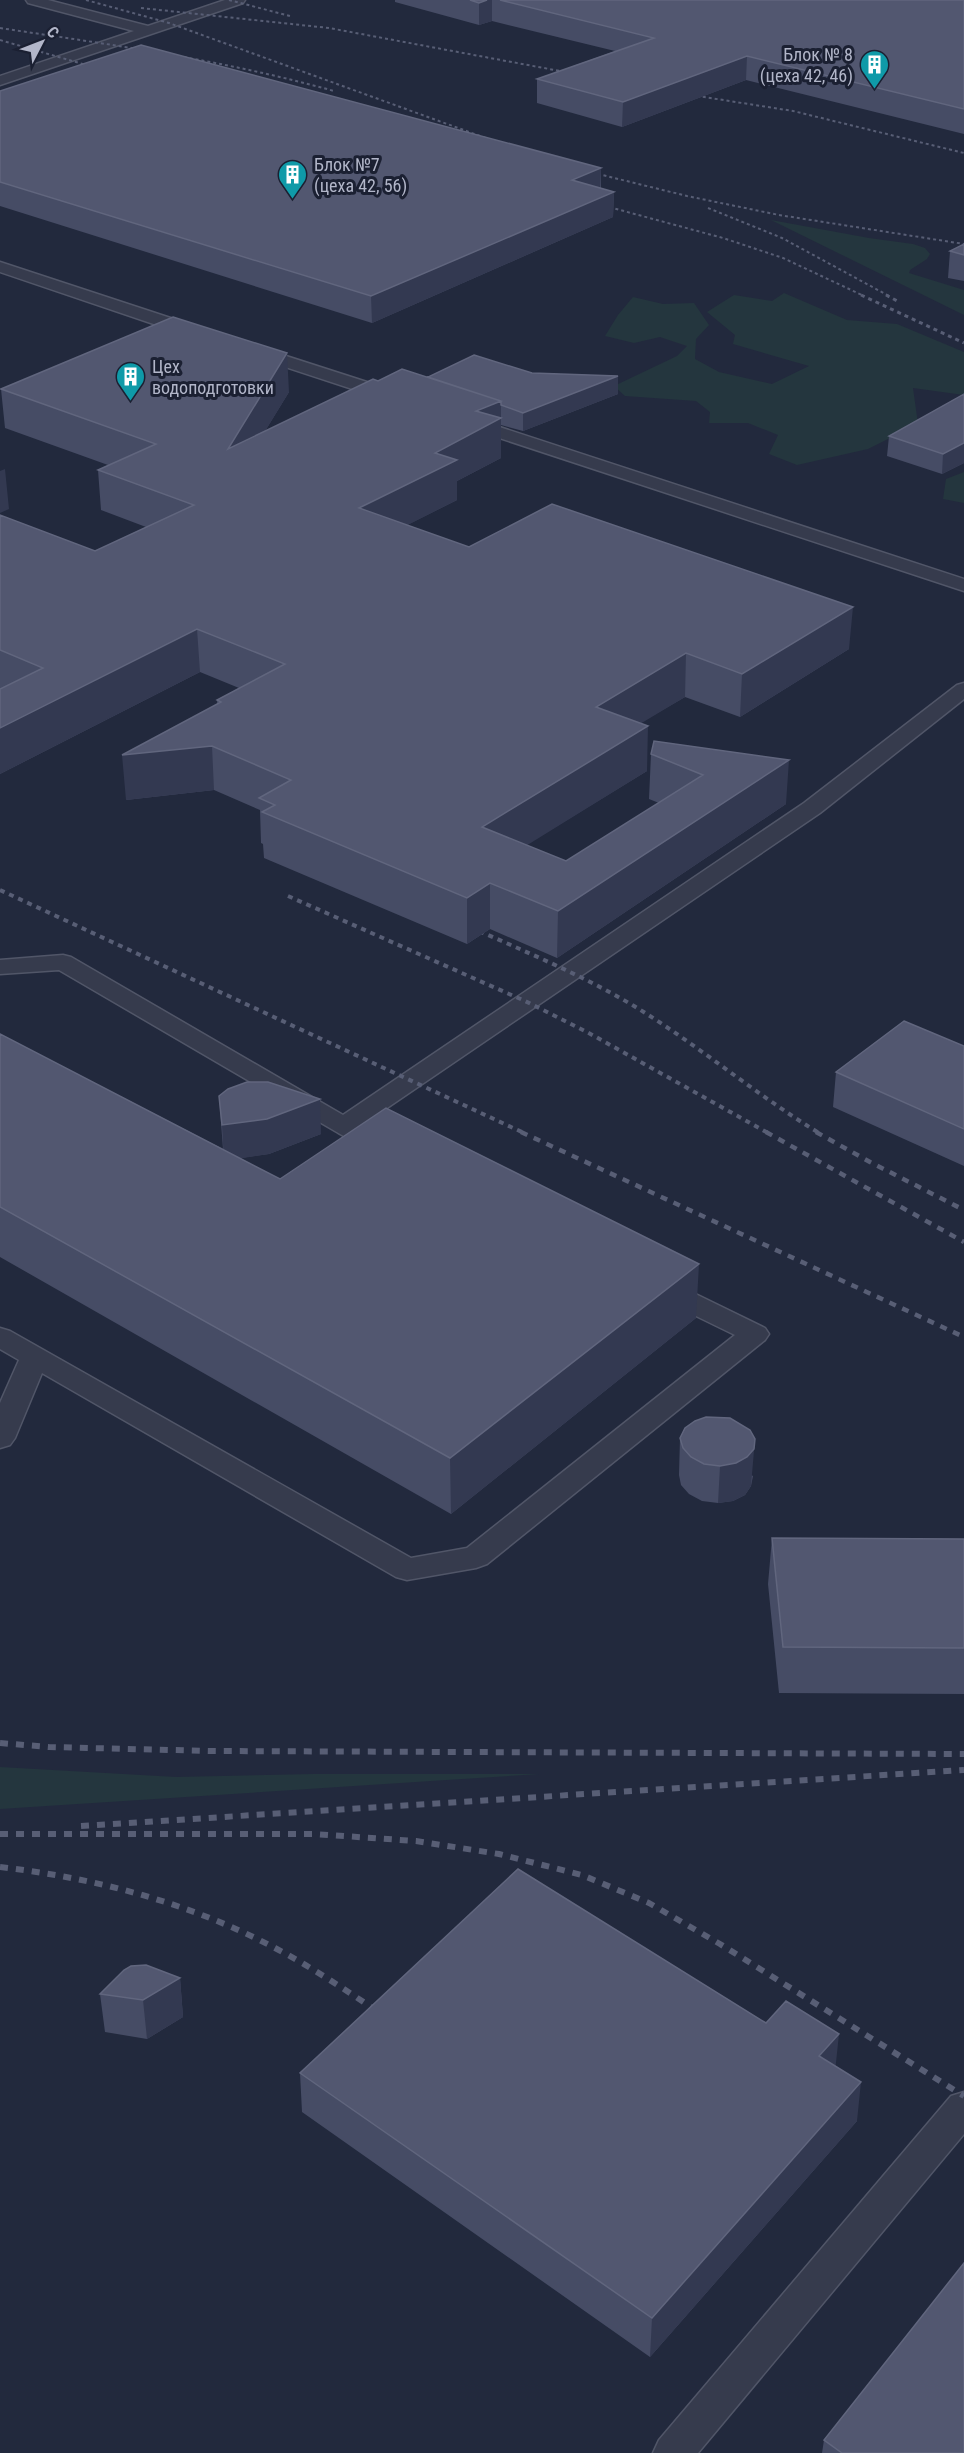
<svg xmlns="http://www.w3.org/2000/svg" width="964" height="2453" font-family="'Roboto Condensed',sans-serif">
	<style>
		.green { fill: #24363e }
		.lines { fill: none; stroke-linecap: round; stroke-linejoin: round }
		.lane-casing { stroke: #515668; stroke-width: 3 }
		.lane { fill: #363b4d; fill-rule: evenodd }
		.rail-far4 { stroke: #585e75; stroke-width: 2; stroke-dasharray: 3 3; stroke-linecap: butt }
		.rail-far3 { stroke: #585e75; stroke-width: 3; stroke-dasharray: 4 4; stroke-linecap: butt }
		.rail-far2 { stroke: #585e75; stroke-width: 4; stroke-dasharray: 5 5; stroke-linecap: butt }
		.rail-far1 { stroke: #585e75; stroke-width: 4.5; stroke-dasharray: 7 7; stroke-linecap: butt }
		.rail { stroke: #585e75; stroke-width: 6; stroke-dasharray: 8 8; stroke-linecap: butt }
		.wall { fill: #464c65 }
		.shaded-wall { fill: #333951 }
		.building { fill: #525770; stroke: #61667e; stroke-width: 1.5 }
		.labels { text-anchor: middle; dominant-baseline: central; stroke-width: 6; stroke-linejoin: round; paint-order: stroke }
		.far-poi-label { font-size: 18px; fill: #b2b6c9; stroke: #1b2032; text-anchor: start }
	</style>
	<rect width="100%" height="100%" fill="#22293d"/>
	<path class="green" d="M771,220L869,238L913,244L925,248L930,254L927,259L910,270L909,273L964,290V315Z
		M784,293L847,320L897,324L964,352V395L913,388L918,424L868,449L797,465L769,454L778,435L748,423H709L710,412L696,401L625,396L614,386L677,356L687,346L660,337L634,343L605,336L618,315L633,297L663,304L694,303L709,325L696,339L695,359L719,372L772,384L809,366L733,344L735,335L707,312L734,295L772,301Z
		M964,472V503L943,499L946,479Z
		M0,1767L176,1777L313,1774H539L0,1809Z"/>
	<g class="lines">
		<defs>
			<path id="lane" d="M26,0H48L148,26L225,0H245L243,3L0,85V76L134,31L28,3Z
				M0,262L204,329L206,333L198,338L192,337L0,272Z
				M252,345L401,393L404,397L401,401H389L246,354L243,350L246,346Z
				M466,416L964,579V591L460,425L457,421L460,417Z
				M964,683V699L820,813L362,1125L395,1141L399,1147L395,1153C375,1158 353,1141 335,1131L59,970L0,974V960L63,955L71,957L343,1115L804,803L957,685Z
				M663,1280L673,1283L765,1328L769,1334L765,1340L487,1564L476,1568L407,1580L396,1577L42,1373L15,1438L10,1445L0,1448V1403L19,1360L0,1349V1328L10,1331L411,1558L467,1548L735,1335L653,1295L649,1289L653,1283Z
				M964,2092V2134L698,2453H653L659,2440L951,2096Z"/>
		</defs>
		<use href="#lane" class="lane-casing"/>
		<use href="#lane" class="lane"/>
		<path class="rail-far4" d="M86,0L169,23L494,141
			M229,0L290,16
			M141,8L329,28L576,74
			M0,28C113,45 224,60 334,91
			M0,40L100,69
			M685,94L793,111L964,153
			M586,171L687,196L779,215L964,244
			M598,204L723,238L783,258L864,296
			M708,208L782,238L889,296"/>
		<path class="rail-far3" d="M861,295L964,343
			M886,295L899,302"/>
		<path class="rail-far2" d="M0,890L524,1133
			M288,896L525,1001L587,1032L768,1133
			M470,927C526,952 582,975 634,1006C698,1045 755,1094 819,1133"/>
		<path class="rail-far1" d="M521,1132L964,1337
			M766,1132L964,1242
			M816,1132L870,1162L964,1210"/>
		<path class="rail" d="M0,1743L49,1747L212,1751L964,1754
			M81,1826L964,1770
			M0,1834H314L416,1841L499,1854L582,1875L649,1903L720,1944L964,2096
			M0,1867C95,1878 190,1903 275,1948C313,1968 349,1992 384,2016"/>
	</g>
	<path class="wall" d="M395,0H964V134L746,80L622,127L537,103V79L615,51L492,21L479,25L395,2Z
		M0,91L601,168V188L614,192L613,217L372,323L0,206Z
		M964,244V281L948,278L950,251Z
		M532,373L618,376V394L523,431L501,425V458L457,481V500L407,525L469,547L849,649L740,717L685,697L640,723L647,771L526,845L566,861L659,803L649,799L651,754L786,804L557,958L490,929L467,944L264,858L263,844L261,843L260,810L214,790L126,800L217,704V700L239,688L200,672L0,774V515L95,551L146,527L101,510L98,470L108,465L5,428L1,389L289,392L265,431L378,381L428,377Z
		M964,394V463L942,474L887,456L889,436Z
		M0,1034L223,1149L219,1096L321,1134L269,1154L240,1158L280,1179L696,1318L451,1514L0,1257Z
		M964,1046V1166L833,1107L836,1072Z
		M680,1438L753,1476L751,1486L745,1495L733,1501L718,1503L702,1501L689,1494L681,1485L679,1475Z
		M772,1538L964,1539V1694L779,1693L768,1584Z
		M180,1978L183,2017L147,2039L105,2032L100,1994Z
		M836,2066L857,2121L650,2357L302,2112L300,2073Z
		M824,2440L964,2453H822Z"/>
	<path class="shaded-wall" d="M487,0H492V21L479,25V3Z
		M747,56L746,80L622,127L623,102Z
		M601,168L600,193L572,180Z
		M614,192L613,217L372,323L371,296Z
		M287,353L289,392L230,489L228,449Z
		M618,376V394L523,431V413Z
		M501,401V458L457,481V500L360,549L359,508L435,453L476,411Z
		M964,443V463L942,474L943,454Z
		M5,469L9,509L0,513V471Z
		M853,607L849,649L740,717L742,674Z
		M197,629L200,672L0,774V728Z
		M686,653L685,697L595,751L596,707Z
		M648,726L647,771L482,873V827Z
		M212,746L214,790L126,800L122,755Z
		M789,760L786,804L557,958L558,911Z
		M490,883V929L467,944V898Z
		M320,1099L321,1134L269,1154L224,1161L222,1125Z
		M699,1264L696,1318L451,1514L450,1458Z
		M755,1439L751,1486L745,1495L733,1501L718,1503L720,1466Z
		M180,1978L183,2017L147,2039L143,2000Z
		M839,2034L835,2072L819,2056Z
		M861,2082L857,2121L650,2357L652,2318Z"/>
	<path class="building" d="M470,0H487L479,3Z
		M500,0H964V109L747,56L623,102L537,79L654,38Z
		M141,45L601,168L572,180L614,192L371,296L0,182V91Z
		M964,244V255L950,251Z
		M173,317L287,353L228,449L373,379L378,381L402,369L501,401L476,411L501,418L435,453L457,460L359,508L469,547L552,504L853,607L742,674L686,653L596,707L648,726L482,827L566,861L703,775L651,754L654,741L789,760L558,911L490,883L467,898L262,812L275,805L259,798L291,780L212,746L122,755L221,702L217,700L285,664L197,629L0,728V689L43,668L0,650V515L95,551L194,505L98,470L156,444L1,389Z
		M474,355L532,373L618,376L523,413L501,405V401L428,377Z
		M964,394V443L943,454L889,436Z
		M904,1021L964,1046V1129L836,1072Z
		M0,1034L280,1179L386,1108L699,1264L450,1458L0,1207Z
		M247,1082H268L320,1099L267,1119L222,1125L219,1096L228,1089Z
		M706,1417L730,1418L750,1430L755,1439L754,1449L747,1457L736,1463L720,1466L704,1464L691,1457L683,1448L680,1438L685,1428L695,1421Z
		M772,1538L964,1539V1648L783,1647Z
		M518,1869L766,2023L786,2001L839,2034L819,2056L861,2082L652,2318L300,2073Z
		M146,1965L180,1978L143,2000L100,1994L124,1970L131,1966Z
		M964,2263V2453H842L824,2440Z"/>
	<defs>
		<symbol id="building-pin" viewBox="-11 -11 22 30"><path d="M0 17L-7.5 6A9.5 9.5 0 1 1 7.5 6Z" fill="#0f9aa8" stroke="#1b2032"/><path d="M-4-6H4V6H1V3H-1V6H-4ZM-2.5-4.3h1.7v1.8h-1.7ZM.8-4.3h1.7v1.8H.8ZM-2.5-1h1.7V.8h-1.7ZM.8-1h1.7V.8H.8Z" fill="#fff"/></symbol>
	</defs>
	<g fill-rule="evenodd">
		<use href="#building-pin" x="858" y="48" width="33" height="45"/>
		<use href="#building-pin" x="276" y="158" width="33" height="45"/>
		<use href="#building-pin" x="114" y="360" width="33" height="45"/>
	</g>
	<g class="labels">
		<g class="far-poi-label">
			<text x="853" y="54" text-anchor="end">Блок № 8<tspan x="853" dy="21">(цеха 42, 46)</tspan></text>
			<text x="314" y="164">Блок №7<tspan x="314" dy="21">(цеха 42, 56)</tspan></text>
			<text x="152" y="366">Цех<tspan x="152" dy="21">водоподготовки</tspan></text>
		</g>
	</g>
	<g transform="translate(42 42) rotate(48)" stroke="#1b2032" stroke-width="4.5" paint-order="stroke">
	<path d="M0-4.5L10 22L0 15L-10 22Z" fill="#b2b6c9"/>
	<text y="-9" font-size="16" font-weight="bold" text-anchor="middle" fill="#b2b6c9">С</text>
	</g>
</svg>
